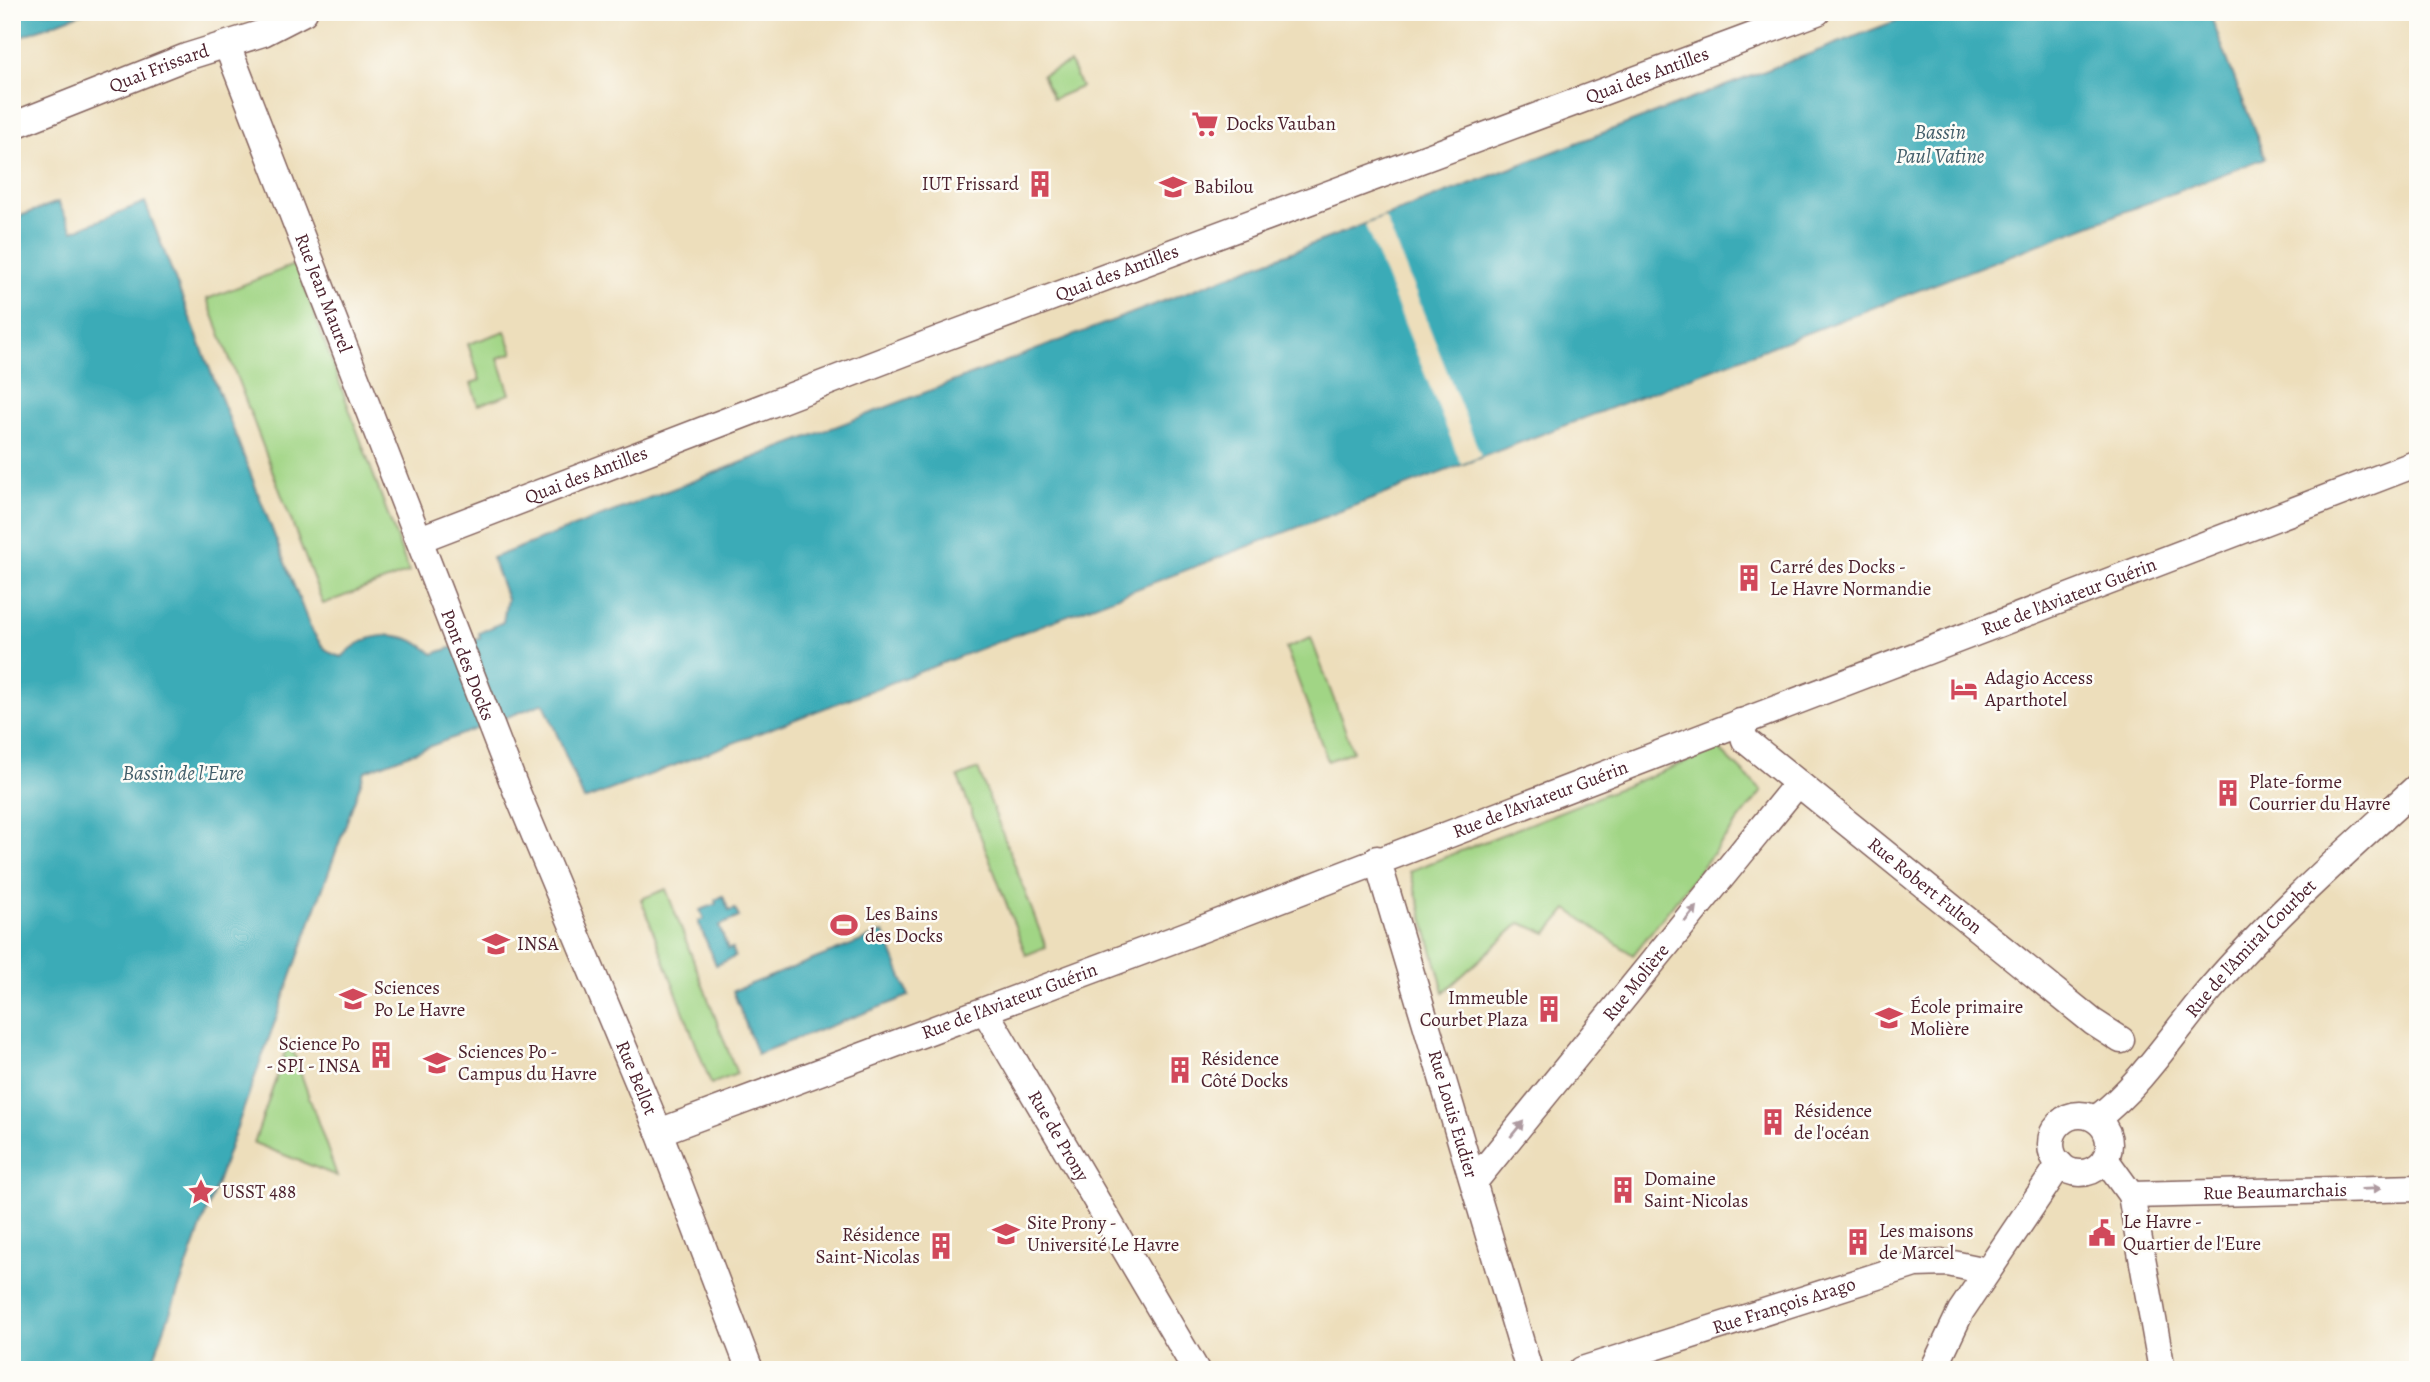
<svg xmlns="http://www.w3.org/2000/svg" width="2430" height="1382" font-family="Alegreya,serif">
	<style>
		.green { fill: #a1d585; stroke: #767a58; stroke-width: 2 }
		.water { fill: #3aabb7; stroke: #426571; stroke-width: 2 }
		.pier { fill: #eddebb }
		.lines { fill: none; stroke-linecap: round; stroke-linejoin: round }
		.minor-casing { stroke: #83625d; stroke-width: 29 }
		.minor { stroke: #fff; stroke-width: 26 }
		.oneway { fill: #ae9aa0 }
		.labels { text-anchor: middle; dominant-baseline: central; stroke-width: 5; stroke-linejoin: round; paint-order: stroke }
		.street-label { font-size: 19px; fill: #4a1f2b; stroke: #fdfcf7 }
		.poi-label { font-size: 19px; fill: #4a1f2b; stroke: #fdfcf7; text-anchor: start }
		.water-label { font-size: 21px; font-style: italic; fill: #435e6a; stroke: #fdfcf7 }
	</style>
	<rect width="100%" height="100%" fill="#fdfcf7"/>
	<filter id="ink" filterUnits="userSpaceOnUse"><feTurbulence type="fractalNoise" baseFrequency=".0143" numOctaves="2"/><feDisplacementMap in="SourceGraphic" scale="14" xChannelSelector="R" yChannelSelector="G"/><feConvolveMatrix kernelMatrix="1 2 1 2 8 2 1 2 1" color-interpolation-filters="sRGB"/></filter>
	<filter id="wash" filterUnits="userSpaceOnUse"><feTurbulence type="fractalNoise" baseFrequency=".00686" numOctaves="4" result="noise"/><feDisplacementMap in="SourceGraphic" scale="28" xChannelSelector="R" yChannelSelector="G"/><feGaussianBlur stdDeviation="1.57" result="paint"/><feColorMatrix in="noise" values="0 0 0 0 0 0 0 0 0 0 0 0 0 0 0 0 0 1.4 0 .05"/><feComposite in="paint" operator="in"/></filter>
	<g filter="url(#wash)">
		<rect width="100%" height="100%" fill="#eddebb"/>
		<path class="green" d="M1070,63L1081,87L1053,99L1042,75Z
			M296,264L409,572L323,604L207,299Z
			M505,331L513,353L498,358L510,394L478,405L471,383L480,380L468,344Z
			M1311,638L1353,751L1328,761L1286,648Z
			M1719,749L1762,791L1633,955L1567,909L1547,933L1520,923L1444,992L1410,871Z
			M978,769L1046,947L1026,955L958,777Z
			M666,889L737,1074L711,1084L641,899Z
			M289,1040L337,1176L254,1143Z"/>
		<path class="water" d="M12,12H85L12,40Z
			M1919,12H2209L2265,158L584,800L544,703L365,771L154,1358L158,1363L156,1370H12V219L58,202L73,231L145,202L310,627C319,642 324,653 342,657C369,629 405,629 433,654L480,638L479,633L503,622L507,599L492,558Z
			M723,896L729,911L735,909L739,917L719,926L728,949L732,948L735,957L716,965L698,921L704,919L700,910L716,904L715,900Z
			M884,932L909,996L757,1054L733,991Z"/>
		<path class="pier" d="M1385,217L1481,456L1461,464L1365,225Z"/>
	</g>
	<g filter="url(#ink)">
		<g class="lines">
			<defs>
				<g id="minor">
					<path id="s1" d="M227,45L516,790L659,1132L750,1370"/>
					<path id="s2" d="M12,126L186,57L263,33L304,12"/>
					<path id="s3" d="M420,539L940,339L1817,12"/>
					<path id="s4" d="M1740,722L1745,740L2093,1022L2121,1040"/>
					<path id="s5" d="M1377,859L1529,1370"/>
					<path id="s6" d="M985,1011L1196,1370"/>
					<circle cx="2080" cy="1144" r="29"/>
					<path id="s7" d="M2096,1119C2141,1085 2172,1035 2208,992C2272,917 2346,852 2418,786"/>
					<path id="s8" d="M659,1132L1181,937L2418,463"/>
					<path d="M2105,1159L2131,1195L2162,1370"/>
					<path id="s9" d="M1474,1182L1798,783"/>
					<path id="s10" d="M2131,1195L2418,1188"/>
					<path id="s11" d="M1582,1370L1915,1264L1948,1263L1987,1271"/>
					<path d="M1933,1370L1961,1311L2060,1164"/>
				</g>
			</defs>
			<use href="#minor" class="minor-casing"/>
			<use href="#minor" class="minor"/>
		</g>
		<defs><path id="oneway-solid" d="M-6-.8H1V-3.2L6.5 0L1 3.2V.8H-6Z" transform="scale(1.75)"/></defs>
		<g class="oneway">
			<use href="#oneway-solid" transform="translate(1691 914) rotate(-51)"/>
			<use href="#oneway-solid" transform="translate(1517 1129) rotate(-51)"/>
			<use href="#oneway-solid" transform="translate(2371 1189) rotate(-2)"/>
		</g>
	</g>
	<defs>
		<symbol id="supermarket-bare" viewBox="-9 -9 18 18"><path d="M-6-5.5h2.5l.6 2H6L4.5 2H-2.5L-4.4-4H-6ZM-1.5 3.2a1.3 1.3 0 1 0 .1 0ZM3 3.2a1.3 1.3 0 1 0 .1 0Z" fill="#d1495b" stroke="#fdfcf7" stroke-width="2.5" paint-order="stroke"/></symbol>
		<symbol id="building-bare" viewBox="-9 -9 18 18"><path d="M-4-6H4V6H1V3H-1V6H-4ZM-2.5-4.3h1.7v1.8h-1.7ZM.8-4.3h1.7v1.8H.8ZM-2.5-1h1.7V.8h-1.7ZM.8-1h1.7V.8H.8Z" fill="#d1495b" stroke="#fdfcf7" stroke-width="2.5" paint-order="stroke"/></symbol>
		<symbol id="school-bare" viewBox="-9 -9 18 18"><path d="M0-5L7-2L0 1L-7-2ZM-4 1L0 2.5L4 1V4Q0 6-4 4Z" fill="#d1495b" stroke="#fdfcf7" stroke-width="2.5" paint-order="stroke"/></symbol>
		<symbol id="hotel-bare" viewBox="-9 -9 18 18"><path d="M-6-4.5h1.5V1H6V5H4.5V3h-9V5H-6ZM-4 0a1.8 1.8 0 1 1 3.6 0ZM.5 0V-2.5h3Q6-2.5 6 0Z" fill="#d1495b" stroke="#fdfcf7" stroke-width="2.5" paint-order="stroke"/></symbol>
		<symbol id="stadium-bare" viewBox="-9 -9 18 18"><path d="M0-5a6.5 5 0 1 0 0 10a6.5 5 0 1 0 0-10ZM-3.5-1.8h7v3.6h-7Z" fill="#d1495b" stroke="#fdfcf7" stroke-width="2.5" paint-order="stroke"/></symbol>
		<symbol id="university-bare" viewBox="-9 -9 18 18"><path d="M0-5L7-2L0 1L-7-2ZM-4 1L0 2.5L4 1V4Q0 6-4 4Z" fill="#d1495b" stroke="#fdfcf7" stroke-width="2.5" paint-order="stroke"/></symbol>
		<symbol id="sight-bare" viewBox="-9 -9 18 18"><path d="M0-6L1.8-2.2L6-1.7L2.9 1.2L3.7 5.4L0 3.3L-3.7 5.4L-2.9 1.2L-6-1.7L-1.8-2.2Z" fill="#d1495b" stroke="#fdfcf7" stroke-width="2.5" paint-order="stroke"/></symbol>
		<symbol id="civic-bare" viewBox="-9 -9 18 18"><path d="M-.6-6.5H3V-4.5H.6V-3L4-1V1h2V6H-6V1h2V-1L-.6-3ZM-1.2 2.5V6h2.4V2.5Z" fill="#d1495b" stroke="#fdfcf7" stroke-width="2.5" paint-order="stroke"/></symbol>
	</defs>
	<g fill-rule="evenodd">
		<use href="#supermarket-bare" x="1186" y="105" width="38" height="38"/>
		<use href="#building-bare" x="1021" y="165" width="38" height="38"/>
		<use href="#school-bare" x="1154" y="168" width="38" height="38"/>
		<use href="#building-bare" x="1730" y="559" width="38" height="38"/>
		<use href="#hotel-bare" x="1945" y="670" width="38" height="38"/>
		<use href="#building-bare" x="2209" y="774" width="38" height="38"/>
		<use href="#stadium-bare" x="825" y="906" width="38" height="38"/>
		<use href="#university-bare" x="477" y="925" width="38" height="38"/>
		<use href="#university-bare" x="334" y="980" width="38" height="38"/>
		<use href="#building-bare" x="1530" y="990" width="38" height="38"/>
		<use href="#school-bare" x="1870" y="999" width="38" height="38"/>
		<use href="#building-bare" x="362" y="1036" width="38" height="38"/>
		<use href="#university-bare" x="418" y="1044" width="38" height="38"/>
		<use href="#building-bare" x="1161" y="1051" width="38" height="38"/>
		<use href="#building-bare" x="1754" y="1103" width="38" height="38"/>
		<use href="#building-bare" x="1604" y="1171" width="38" height="38"/>
		<use href="#sight-bare" x="182" y="1173" width="38" height="38"/>
		<use href="#civic-bare" x="2083" y="1214" width="38" height="38"/>
		<use href="#university-bare" x="987" y="1215" width="38" height="38"/>
		<use href="#building-bare" x="1839" y="1223" width="38" height="38"/>
		<use href="#building-bare" x="922" y="1227" width="38" height="38"/>
	</g>
	<g class="labels">
		<g class="street-label">
			<text stroke="none"><textPath href="#s2" startOffset="158">Quai Frissard</textPath></text>
			<text stroke="none"><textPath href="#s3" startOffset="1312">Quai des Antilles</textPath></text>
			<text stroke="none"><textPath href="#s3" startOffset="746">Quai des Antilles</textPath></text>
			<text stroke="none"><textPath href="#s1" startOffset="266">Rue Jean Maurel</textPath></text>
			<text stroke="none"><textPath href="#s3" startOffset="178">Quai des Antilles</textPath></text>
			<text stroke="none"><textPath href="#s8" startOffset="1508">Rue de l'Aviateur Guérin</textPath></text>
			<text stroke="none"><textPath href="#s1" startOffset="665">Pont des Docks</textPath></text>
			<text stroke="none"><textPath href="#s8" startOffset="942">Rue de l'Aviateur Guérin</textPath></text>
			<text stroke="none"><textPath href="#s4" startOffset="250">Rue Robert Fulton</textPath></text>
			<text stroke="none"><textPath href="#s7" startOffset="231">Rue de l'Amiral Courbet</textPath></text>
			<text stroke="none"><textPath href="#s9" startOffset="257">Rue Molière</textPath></text>
			<text stroke="none"><textPath href="#s8" startOffset="374">Rue de l'Aviateur Guérin</textPath></text>
			<text stroke="none"><textPath href="#s1" startOffset="1111">Rue Bellot</textPath></text>
			<text stroke="none"><textPath href="#s5" startOffset="266">Rue Louis Eudier</textPath></text>
			<text stroke="none"><textPath href="#s6" startOffset="145">Rue de Prony</textPath></text>
			<text stroke="none"><textPath href="#s10" startOffset="144">Rue Beaumarchais</textPath></text>
			<text stroke="none"><textPath href="#s11" startOffset="212">Rue François Arago</textPath></text>
		</g>
		<g class="poi-label">
			<text x="1226" y="124">Docks Vauban</text>
			<text x="1019" y="184" text-anchor="end">IUT Frissard</text>
			<text x="1194" y="187">Babilou</text>
			<text x="1770" y="567">Carré des Docks -<tspan x="1770" dy="22">Le Havre Normandie</tspan></text>
			<text x="1985" y="678">Adagio Access<tspan x="1985" dy="22">Aparthotel</tspan></text>
			<text x="2249" y="782">Plate-forme<tspan x="2249" dy="22">Courrier du Havre</tspan></text>
			<text x="865" y="914">Les Bains<tspan x="865" dy="22">des Docks</tspan></text>
			<text x="517" y="944">INSA</text>
			<text x="374" y="988">Sciences<tspan x="374" dy="22">Po Le Havre</tspan></text>
			<text x="1528" y="998" text-anchor="end">Immeuble<tspan x="1528" dy="22">Courbet Plaza</tspan></text>
			<text x="1910" y="1007">École primaire<tspan x="1910" dy="22">Molière</tspan></text>
			<text x="360" y="1044" text-anchor="end">Science Po<tspan x="360" dy="22">- SPI - INSA</tspan></text>
			<text x="458" y="1052">Sciences Po -<tspan x="458" dy="22">Campus du Havre</tspan></text>
			<text x="1201" y="1059">Résidence<tspan x="1201" dy="22">Côté Docks</tspan></text>
			<text x="1794" y="1111">Résidence<tspan x="1794" dy="22">de l'océan</tspan></text>
			<text x="1644" y="1179">Domaine<tspan x="1644" dy="22">Saint-Nicolas</tspan></text>
			<text x="222" y="1192">USST 488</text>
			<text x="2123" y="1222">Le Havre -<tspan x="2123" dy="22">Quartier de l'Eure</tspan></text>
			<text x="1027" y="1223">Site Prony -<tspan x="1027" dy="22">Université Le Havre</tspan></text>
			<text x="1879" y="1231">Les maisons<tspan x="1879" dy="22">de Marcel</tspan></text>
			<text x="920" y="1235" text-anchor="end">Résidence<tspan x="920" dy="22">Saint-Nicolas</tspan></text>
		</g>
		<g class="water-label">
			<text x="1940" y="132">Bassin<tspan x="1940" dy="24">Paul Vatine</tspan></text>
			<text x="183" y="773">Bassin de l'Eure</text>
		</g>
	</g>
	<rect width="2430" height="1382" fill="none" stroke="#fdfcf7" stroke-width="42"/>
</svg>
